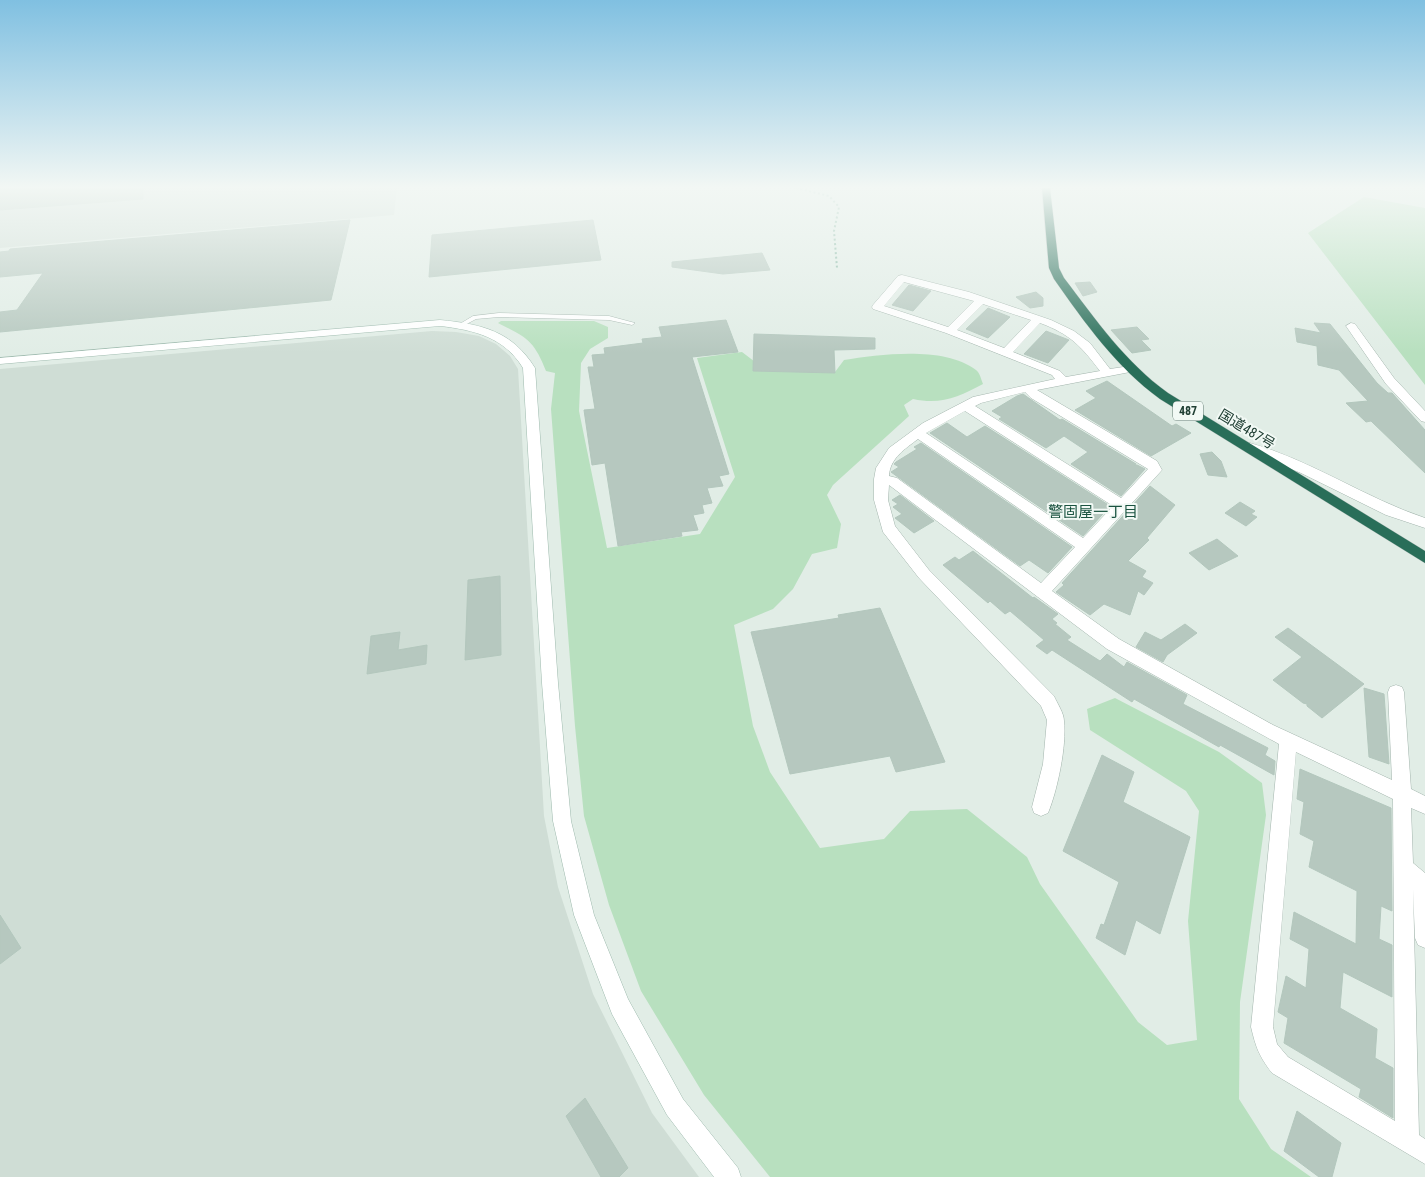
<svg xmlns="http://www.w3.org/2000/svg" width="1425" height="1177" font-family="'Roboto Condensed','Noto Sans JP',sans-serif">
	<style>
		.built { fill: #cfddd5 }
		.green { fill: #b8e0bf }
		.building { fill: #b6c8bf; stroke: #b3c7bd }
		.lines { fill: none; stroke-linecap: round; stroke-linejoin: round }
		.lane-casing { stroke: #a3b5ad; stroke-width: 1 }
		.street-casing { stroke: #a3b5ad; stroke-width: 1 }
		.secondary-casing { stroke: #9ebaae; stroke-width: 1 }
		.highway-casing { stroke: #c1c9c6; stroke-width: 1 }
		.path { stroke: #7fb39e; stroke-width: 2; stroke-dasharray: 2 2.5; stroke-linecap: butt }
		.lane { fill: #fff; fill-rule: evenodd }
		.street { fill: #fff; fill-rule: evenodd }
		.secondary { fill: #fff; fill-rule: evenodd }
		.highway { fill: #296e59; fill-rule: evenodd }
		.labels { text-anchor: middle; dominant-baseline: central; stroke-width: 4; stroke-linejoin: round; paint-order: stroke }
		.shield { fill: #f2f9f5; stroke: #5f776e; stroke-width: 1 }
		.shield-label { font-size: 12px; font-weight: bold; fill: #203f34 }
		.street-label { font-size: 14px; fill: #203f34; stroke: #f2f9f5 }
		.neighbourhood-label { font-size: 15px; fill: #1a5340; stroke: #f2f9f5 }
	</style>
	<rect width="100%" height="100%" fill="#e1ede6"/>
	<path class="built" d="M0,188H397L394,215L0,248Z
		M432,331L456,332L479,336L496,344L510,356L518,369L544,816L558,887L593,994L652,1113L699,1177H0V369Z"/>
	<path class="green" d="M1364,197L1425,208V385L1308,233Z
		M501,321H594L608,327V338L590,349L581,363L579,411L607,548L700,534L735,477L697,358L742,352L767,371L835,372L844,360C881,354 945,346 976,370C980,373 981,379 983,384C959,397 941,405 913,399L904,405L909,416L833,485L827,495L841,524L837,548L812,554L793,589L773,609L734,625L753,726L770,772L820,848L884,839L910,811L967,809L1027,857L1040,884L1138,1022L1167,1045L1197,1040L1188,921L1199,811L1186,791L1090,730L1087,709L1115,698L1219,752L1262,783L1266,815L1240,1002L1239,1099L1271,1149L1311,1177H770L704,1095L641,991L609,905L584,816L575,726L551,409L555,373L546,371C534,340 526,337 498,323Z"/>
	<path class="building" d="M0,188H143V199L0,210Z
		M350,220L331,300L0,332V312L17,310L43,273L0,277V252L9,251L10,249Z
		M593,220L601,260L429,277L432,235Z
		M762,253L770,270L723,274L672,267V262Z
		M1090,282L1097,292L1083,296L1075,283Z
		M909,285L931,291L913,311L892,305Z
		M1036,292L1043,298V306L1030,308L1016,297Z
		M988,308L1010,317L988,338L966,329Z
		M726,320L738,352L692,357L729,474L719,476L723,486L707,488L712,503L702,505L704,513L693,515L698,530L681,532L682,536L618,546L605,463L592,465L584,410L595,409L588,367H594L592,355L605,354L604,348L643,343L642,339L662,337L659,327Z
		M1314,323L1330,324L1377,383L1388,393H1392L1425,430V473L1371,421L1366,422L1346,403L1368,401L1339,370L1318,365L1317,346L1297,342L1295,328L1321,333Z
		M1137,327L1149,339L1141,340L1151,350L1132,353L1111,330Z
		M1046,331L1069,340L1048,363L1024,354Z
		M754,334L875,338V349L834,350L835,373L753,371Z
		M1107,381L1172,426L1176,424L1191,433L1151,456L1075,410L1096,398L1086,391Z
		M1023,394L1060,420L1062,419L1136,464L1134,465H1137L1145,469L1121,496L1071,464L1088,452L1064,436L1046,448L999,419L1002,417L992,411L1017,396Z
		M947,423L967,437L985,426L1110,506L1083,536L930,433Z
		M921,443L1072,547L1048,573L1029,560L1020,566L891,472L899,467L894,464L896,462L917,449L914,447Z
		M1212,452L1221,461L1227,477L1208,475L1200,454Z
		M1150,486L1175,505L1147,538L1149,540L1128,561L1146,571L1142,577L1153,583L1144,595L1138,591L1130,615L1104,604L1090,615L1056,592L1064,585L1062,583Z
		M900,495L934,521L914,533L895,518L902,514L893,507L898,504L892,500Z
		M1240,502L1255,511L1251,514L1257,517L1246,526L1225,513Z
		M1217,539L1238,556L1209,570L1189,553Z
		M973,551L1033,598L1034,597L1058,614L1052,619L1057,623L1055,624L1071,637L1067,640L1100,661L1107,654L1124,667L1127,662L1187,695L1183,704L1268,748L1265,755L1275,761L1274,775L1220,745L1219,747L1134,699L1132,702L1052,650L1047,654L1036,646L1044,640L1010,611L1005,614L990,601L988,603L943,565L955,557L959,560Z
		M500,576L501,655L465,660L468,580Z
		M880,608L945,762L896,772L890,756L790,774L751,632L839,618L838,615Z
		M1185,624L1197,633L1167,655L1163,662L1136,647L1145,632L1161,640Z
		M1288,628L1364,684L1322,718L1307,706V704L1303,703L1273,680L1302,657L1275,637Z
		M400,632L398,650L427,645L426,664L367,674L371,636Z
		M1364,688L1384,694L1389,764L1369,757Z
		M1102,755L1134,772L1123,802L1190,837L1160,934L1136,920L1125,955L1096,938L1101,924L1104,925L1119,882L1063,851Z
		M1300,769L1391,808L1392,911L1381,906L1379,939L1392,945V997L1343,972L1340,1008L1377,1029L1375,1058L1393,1068V1118L1359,1097L1361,1089L1284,1043L1288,1018L1278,1012L1286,976L1306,988L1309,949L1290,939L1294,912L1356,944L1357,891L1309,867L1314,841L1300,834L1304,802L1297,799Z
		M0,915L21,948L0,964Z
		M585,1098L628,1168L619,1177H601L566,1116Z
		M1297,1111L1341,1143L1332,1177H1319L1284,1151Z"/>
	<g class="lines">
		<defs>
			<path id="lane" d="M499,313L609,316L635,323L632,325L609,320L499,317L476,319L463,326L458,325L473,316Z"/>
			<path id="street" d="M902,275L969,292L1051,320L1074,331L1090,343L1110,369L1130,366L1136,369L1130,372L1037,390L1157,461L1162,470L1052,591L1119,639L1273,725L1392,780L1388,692L1390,687L1396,685L1402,687L1404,692L1411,789L1425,796V814L1411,808L1413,863L1425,873V948L1418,945L1415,938L1413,889L1419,1135L1425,1139V1164L1272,1073C1259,1056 1256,1048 1251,1027L1279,744L1107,649L889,485L888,500L895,526L929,570L1054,696C1057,703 1064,713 1064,721C1067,745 1057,792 1048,813L1041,816L1034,813L1032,807L1043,764L1047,720L1041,706L919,578L883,532L874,500V479L876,468L889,448L923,423L973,397L1055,379L1052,375L946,333L873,309L872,307L873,305L898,276ZM904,282L974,301L948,327L884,306ZM983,304L1031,320L1004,348L957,330ZM1040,323C1070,334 1081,346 1100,371L1066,377L1060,371L1013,352ZM1025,392L1031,398L1148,469L1121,498L975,406L981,403ZM965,411L1113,506L1083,538L926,433ZM918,439L1075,547L1041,583L897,478L889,476C890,458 905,449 918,439ZM1296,752L1393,799L1395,1121L1288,1057L1277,1044L1273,1027Z
				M1351,323L1355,324L1394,378L1425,411V422L1421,421L1386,384L1346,326Z
				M1250,443C1311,460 1365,498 1425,518V528L1386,515L1301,473L1245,450L1244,447Z"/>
			<path id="secondary" d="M440,320C482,324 512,331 535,368L558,683L571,821L594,915L628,999L683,1099L738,1168L741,1177H714L667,1115L612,1014L574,915L553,821L542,683L523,368C504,337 474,330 440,326L0,364V358Z"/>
			<path id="highway" d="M1042,188H1050L1059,268L1064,278C1096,320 1125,362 1168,393L1425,551V563L1160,399C1116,367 1085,323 1054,279L1049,268Z"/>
		</defs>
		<use href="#lane" class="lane-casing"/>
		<use href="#street" class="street-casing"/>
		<use href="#secondary" class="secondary-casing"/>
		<use href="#highway" class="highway-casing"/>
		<path class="path" d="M796,188L829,196L839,207L834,231L837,268"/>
		<use href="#lane" class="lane"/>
		<use href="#street" class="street"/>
		<use href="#secondary" class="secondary"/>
		<use href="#highway" class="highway"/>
	</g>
	<linearGradient id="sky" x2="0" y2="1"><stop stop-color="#80c0e1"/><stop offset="0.53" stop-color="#f2f7f4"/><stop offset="1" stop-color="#f2f7f4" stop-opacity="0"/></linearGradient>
	<rect width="1425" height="353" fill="url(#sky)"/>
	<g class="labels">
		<rect class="shield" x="1173" y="401.5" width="30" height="19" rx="4"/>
		<g class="shield-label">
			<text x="1188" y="411">487</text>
		</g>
		<g class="street-label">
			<text transform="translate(1247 429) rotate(31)">国道487号</text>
		</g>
		<g class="neighbourhood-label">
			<text x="1093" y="512">警固屋一丁目</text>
		</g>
	</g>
</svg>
